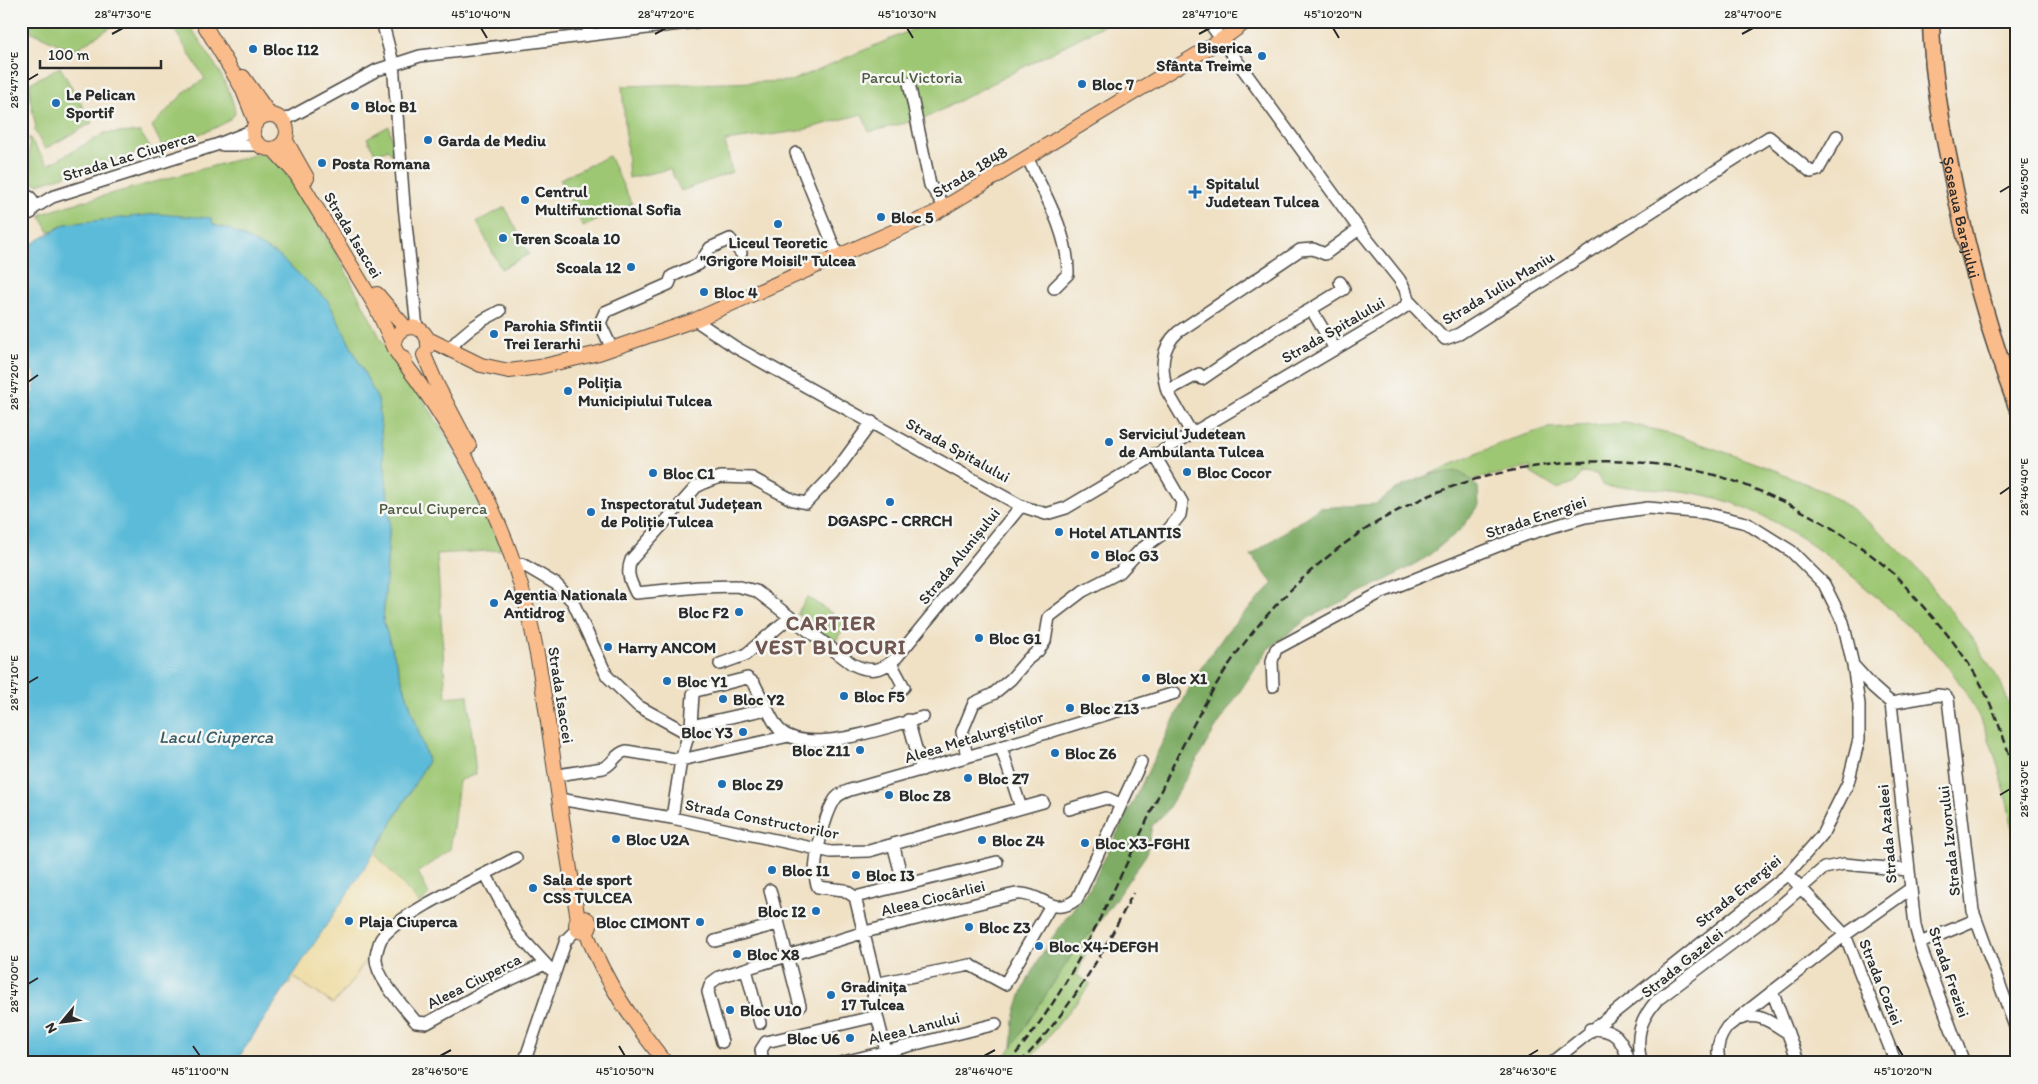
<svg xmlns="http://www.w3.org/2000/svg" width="2038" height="1084" font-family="Itim,sans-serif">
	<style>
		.green { fill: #9ec773; stroke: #64794f }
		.forest { fill: #7eac65; stroke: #546c48 }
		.sand { fill: #eeda9e; stroke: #8c8264 }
		.water { fill: #5bbbd9; stroke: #437382 }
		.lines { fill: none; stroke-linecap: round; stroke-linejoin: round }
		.minor-casing { stroke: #494642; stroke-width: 14 }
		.major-casing { stroke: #494642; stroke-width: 16 }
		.highway-casing { stroke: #494642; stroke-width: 19 }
		.minor { stroke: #fff; stroke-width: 11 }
		.major { stroke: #f9bc8a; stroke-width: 14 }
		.highway { stroke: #f9bc8a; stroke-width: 16 }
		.rail { stroke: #2b2b2b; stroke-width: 2.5; stroke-dasharray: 8 4; stroke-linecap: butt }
		.ticks { fill: none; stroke: #2b2b2b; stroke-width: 2 }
		.poi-dot { fill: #1f6fb2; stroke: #f6f6f2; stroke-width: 2 }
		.labels { text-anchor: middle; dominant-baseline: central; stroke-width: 5; stroke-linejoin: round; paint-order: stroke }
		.poi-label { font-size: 16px; font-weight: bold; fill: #2b2b2b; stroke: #f6f6f2; text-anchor: start }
		.park-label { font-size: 16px; fill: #4e5a41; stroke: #f6f6f2 }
		.street-label { font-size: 16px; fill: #2b2b2b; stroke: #f6f6f2 }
		.water-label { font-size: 18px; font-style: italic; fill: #3c5d68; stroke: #f6f6f2 }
		.district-label { font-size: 21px; font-weight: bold; letter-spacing: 1px; fill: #715751; stroke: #f6f6f2 }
		.neatline { fill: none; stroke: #2b2b2b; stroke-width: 2 }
		.ticks-label { font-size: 12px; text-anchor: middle; fill: #2b2b2b }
	</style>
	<rect width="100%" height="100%" fill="#f6f6f2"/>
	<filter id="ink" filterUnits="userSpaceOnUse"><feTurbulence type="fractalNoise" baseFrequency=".02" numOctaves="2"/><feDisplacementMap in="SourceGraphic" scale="10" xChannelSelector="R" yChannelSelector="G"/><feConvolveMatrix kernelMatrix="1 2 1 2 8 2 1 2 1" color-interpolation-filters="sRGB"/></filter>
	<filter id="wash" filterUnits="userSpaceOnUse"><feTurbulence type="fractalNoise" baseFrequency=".0096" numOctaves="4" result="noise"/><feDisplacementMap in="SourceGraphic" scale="20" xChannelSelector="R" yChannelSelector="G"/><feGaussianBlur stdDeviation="1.12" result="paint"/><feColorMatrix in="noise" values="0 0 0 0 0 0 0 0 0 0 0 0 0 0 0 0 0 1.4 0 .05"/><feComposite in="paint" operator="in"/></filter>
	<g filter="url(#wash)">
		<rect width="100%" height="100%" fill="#f0e1c5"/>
		<path class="green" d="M30,21H121L73,51L30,31Z
			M169,21H187C202,46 232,84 235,113C229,128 178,140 162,146L152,126L187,90L205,79Z
			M933,21H1112L926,118L869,132L862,114L799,131L725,141L732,172L681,191L670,169L629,178L622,86L791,81Z
			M60,67L92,123L45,149L34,130L36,128L30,98V83Z
			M389,126L394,152L391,154L388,149L376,155L367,138Z
			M140,132L151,149L38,184L30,182L29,137L48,165L105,133Z
			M261,153L282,167L335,251L383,343L403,369L446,435L502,550L437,554L446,697L468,695L476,774L459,781L450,850L418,872L429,895L420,904L373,855L428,761L383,621L390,519L378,400L328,301L278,255L229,229L214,225L66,224L49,232L40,215L66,206Z
			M609,156L632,204L583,227L560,179Z
			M505,207L529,254L501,269L477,222Z
			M1626,423L1669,433L1730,454L1777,471L1827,493L1854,511L1882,533L1919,571L1973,639L2001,683L2017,726V851C2009,810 2000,760 1982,723C1971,700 1958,679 1942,659C1928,643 1912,629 1896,615C1845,568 1788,519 1720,499C1683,488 1643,488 1604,486L1597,474L1582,472L1576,482L1557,489L1531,473V467L1471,480L1459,471L1430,474L1506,441L1548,428Z
			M807,597L847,623L835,642L797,614Z
			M1096,927L1077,975L1091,984L1027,1063H1001L1075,950Z"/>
		<path class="forest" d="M1459,471L1478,487L1479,506L1461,529L1427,557L1388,579L1310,617L1268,649L1215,729L1166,812L1152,826L1146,855L1096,927L1075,950L1012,1047C1013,1038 1013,1029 1014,1020C1021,978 1063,919 1090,888L1196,675L1229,629L1273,584L1251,555L1319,508L1376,504L1394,490L1430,474Z"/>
		<path class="sand" d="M371,841L379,846L376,855L420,904L394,918L377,932L370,953L353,980L333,1004L295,978L290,984L284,979Z"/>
		<path class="water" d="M157,214L211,218L214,225L229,229L278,255L328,301L378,400L390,519L383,621L428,761L373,855L235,1063H21V417L28,415L32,408L30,402L36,382L35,373L26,367L21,370V250L66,224Z"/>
	</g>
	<g filter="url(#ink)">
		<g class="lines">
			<defs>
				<path id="minor" d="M382,21L393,63L404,205L417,328
					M588,21V35
					M1208,21L1359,229L1399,279L1405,289L1408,300L1445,339L1459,334L1769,137L1811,172L1818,170L1837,136
					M909,83L930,185L946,208
					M283,121L377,70L420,56L704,21
					M223,145H259
					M796,153L838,257
					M1027,157C1044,193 1069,234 1068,274L1054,288
					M21,195L30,197L34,204L31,213L21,216
					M34,208L52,197L216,145L253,130
					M695,320L735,347L1021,506L1046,514L1066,508L1396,313L1405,307L1408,300
					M612,349L600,323L605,312L669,284L672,276L699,264L710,248L730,239L741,253
					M1335,349L1311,309L1344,289L1340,282
					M448,350C462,334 481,320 500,311
					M1167,391C1161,369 1160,348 1178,332L1300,250L1313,249L1325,254L1359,229
					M872,422L833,475L806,503L793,500L752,478L721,477L708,481L696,487L631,560C626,573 630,581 636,593L699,587L736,586L756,591L852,664C870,673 883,671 897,657L1021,506
					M1191,432L1167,391L1199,374L1202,379L1275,329L1311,309
					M522,564L556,584L573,602L607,676L638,706L689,734
					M891,663L904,687L899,691
					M720,664L745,655L789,618
					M1853,665L1873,687L1891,703L1915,926L1922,951L1964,1063
					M1273,686L1272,661L1276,649L1380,593L1525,535L1585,517L1648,508L1705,513L1746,523L1791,551L1824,584L1843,622L1853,665L1859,704V739L1848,783L1822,835L1788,874L1551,1063
					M1891,703L1938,695L1945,696L1948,699L1973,911L2017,1032
					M767,709C771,716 775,726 781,731C809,756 891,726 923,717
					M908,720L922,770
					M1001,747L1021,808
					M967,757L962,732L974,703L993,694L1011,679L1028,659L1038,651L1045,641L1049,617L1083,591L1120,572L1140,550L1168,530L1180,515L1182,502L1154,454
					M564,774L603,768C614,764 614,754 626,751L681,760L789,736
					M559,799L672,818L831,852L869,851L1043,802
					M1069,809L1107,798L1120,804
					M672,818L681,760L691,726L693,694L696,691L747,678L754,683L767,709L691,726
					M893,844L904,885
					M516,858C485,875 400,912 381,939C379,943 376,953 376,958C375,977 405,1008 416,1022L427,1023L485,991L545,964
					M1788,874L1845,935L1896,1063
					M486,875L518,934L550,969
					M770,890L800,1006
					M855,897L997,862
					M715,941L777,924
					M1920,943L1975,920
					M746,969L760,1023
					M874,984L970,965L1005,984L1051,905
					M1772,991L1799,1063
					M1740,1019C1758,1011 1772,1023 1788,1033
					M1590,1029C1617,1029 1621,1039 1630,1063
					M722,1042L708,992L711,983L719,977L865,932L1003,897C1009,896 1016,893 1022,894C1045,896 1054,917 1077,899L1141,762
					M524,1063L566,940L577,929
					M763,1063L761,1050L766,1042L877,1016
					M840,1063L996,1024
					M889,1063L873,1000L875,979L855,897L844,890L818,887C809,871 825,812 836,798C839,794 845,792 850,790L1001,747L1175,693
					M1641,1063C1635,1036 1640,1020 1657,1000L1771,914L1824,868L1844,864L1908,870
					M1720,1063C1715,1049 1719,1038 1727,1027L1845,935L1910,889"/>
				<path id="major" d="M202,21L242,88L256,123
					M243,77L270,115
					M253 132a17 17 0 1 1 34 0a17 17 0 1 1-34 0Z
					M285,139L307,178
					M273,149L296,174L376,307L397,353L405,360
					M377,294L405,327
					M428,339L481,365L509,371L539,367L599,353L695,320L935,213L1221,40L1247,21
					M394,345C395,320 430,322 428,347
					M424,355L437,385L469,446
					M399,356C445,415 492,496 515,567C537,633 545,702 555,771C562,820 570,870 578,920
					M576 925a7 7 0 1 1 14 0a7 7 0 1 1-14 0Z
					M586,932C606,983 632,1021 666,1063"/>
				<g id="highway">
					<path id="s1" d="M1931,21C1932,69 1940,118 1950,165C1966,248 1987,328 2017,407"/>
				</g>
			</defs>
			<use href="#minor" class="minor-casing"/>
			<use href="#major" class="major-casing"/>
			<use href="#highway" class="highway-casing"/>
			<use href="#minor" class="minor"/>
			<use href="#major" class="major"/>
			<use href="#highway" class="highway"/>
			<path class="rail" d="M1008,1063C1057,1007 1089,942 1121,875C1155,806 1185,731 1228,666C1295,567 1392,494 1510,471C1584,456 1671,457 1742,484C1796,505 1849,534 1893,573C1905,585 1916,599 1927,611C1949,635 1968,660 1983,688C1997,717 2007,747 2017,778
				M1020,1063C1070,1010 1101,958 1133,893"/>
		</g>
	</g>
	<path class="ticks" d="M481,28L487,38M907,28L913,38M1333,28L1339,38M112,34L123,28M655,34L666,28M1199,34L1210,28M1742,34L1753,28M28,80L38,74M2000,192L2010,186M28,382L38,375M2000,494L2010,487M28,683L38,677M2000,795L2010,789M28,984L38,978M193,1046L200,1056M619,1046L625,1056M1897,1046L1903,1056M440,1056L451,1050M984,1056L995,1050M1528,1056L1538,1050"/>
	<g class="poi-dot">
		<circle cx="253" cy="49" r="5"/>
		<circle cx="1262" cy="56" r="5"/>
		<circle cx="1082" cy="84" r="5"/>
		<circle cx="56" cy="103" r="5"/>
		<circle cx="355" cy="106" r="5"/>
		<circle cx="428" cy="140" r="5"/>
		<circle cx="322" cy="163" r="5"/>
		<path d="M1192.5 184.5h5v5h5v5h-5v5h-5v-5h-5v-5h5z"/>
		<circle cx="525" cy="200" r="5"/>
		<circle cx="881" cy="217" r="5"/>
		<circle cx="778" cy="224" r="5"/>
		<circle cx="503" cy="238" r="5"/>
		<circle cx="631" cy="267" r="5"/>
		<circle cx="704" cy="292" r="5"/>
		<circle cx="494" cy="334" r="5"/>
		<circle cx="568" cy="391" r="5"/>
		<circle cx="1109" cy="442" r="5"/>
		<circle cx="1187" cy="472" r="5"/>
		<circle cx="653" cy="473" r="5"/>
		<circle cx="890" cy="502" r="5"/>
		<circle cx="591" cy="512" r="5"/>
		<circle cx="1059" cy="532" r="5"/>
		<circle cx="1095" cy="555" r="5"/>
		<circle cx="494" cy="603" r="5"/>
		<circle cx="739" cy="612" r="5"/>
		<circle cx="979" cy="638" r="5"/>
		<circle cx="608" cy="647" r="5"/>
		<circle cx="1146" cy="678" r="5"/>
		<circle cx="667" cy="681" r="5"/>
		<circle cx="844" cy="696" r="5"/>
		<circle cx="723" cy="699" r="5"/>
		<circle cx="1070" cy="708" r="5"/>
		<circle cx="743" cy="732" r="5"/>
		<circle cx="860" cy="750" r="5"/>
		<circle cx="1055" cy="753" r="5"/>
		<circle cx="968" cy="778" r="5"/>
		<circle cx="722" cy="784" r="5"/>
		<circle cx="889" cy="795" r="5"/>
		<circle cx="616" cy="839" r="5"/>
		<circle cx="982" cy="840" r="5"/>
		<circle cx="1085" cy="843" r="5"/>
		<circle cx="772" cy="870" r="5"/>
		<circle cx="856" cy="875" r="5"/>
		<circle cx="533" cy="888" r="5"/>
		<circle cx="816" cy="911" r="5"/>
		<circle cx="349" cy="921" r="5"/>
		<circle cx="700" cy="922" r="5"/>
		<circle cx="969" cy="927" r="5"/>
		<circle cx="1039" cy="946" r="5"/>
		<circle cx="737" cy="954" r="5"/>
		<circle cx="831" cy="995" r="5"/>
		<circle cx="730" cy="1010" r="5"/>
		<circle cx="850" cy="1038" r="5"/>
	</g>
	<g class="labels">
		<g class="poi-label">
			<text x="1252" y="47" text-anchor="end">Biserica<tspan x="1252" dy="18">Sfânta Treime</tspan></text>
			<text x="263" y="49">Bloc I12</text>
			<text x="1092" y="84">Bloc 7</text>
			<text x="66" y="94">Le Pelican<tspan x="66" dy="18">Sportif</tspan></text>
			<text x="365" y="106">Bloc B1</text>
			<text x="438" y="140">Garda de Mediu</text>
			<text x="332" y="163">Posta Romana</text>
			<text x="1206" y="183">Spitalul<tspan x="1206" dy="18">Judetean Tulcea</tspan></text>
			<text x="535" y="191">Centrul<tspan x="535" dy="18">Multifunctional Sofia</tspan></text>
			<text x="891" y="217">Bloc 5</text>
			<text x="513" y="238">Teren Scoala 10</text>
			<text x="778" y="242" text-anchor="middle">Liceul Teoretic<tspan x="778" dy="18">"Grigore Moisil" Tulcea</tspan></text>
			<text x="621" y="267" text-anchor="end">Scoala 12</text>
			<text x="714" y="292">Bloc 4</text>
			<text x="504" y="325">Parohia Sfintii<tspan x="504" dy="18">Trei Ierarhi</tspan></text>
			<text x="578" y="382">Poliția<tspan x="578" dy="18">Municipiului Tulcea</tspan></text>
			<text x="1119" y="433">Serviciul Judetean<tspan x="1119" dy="18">de Ambulanta Tulcea</tspan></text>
			<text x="1197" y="472">Bloc Cocor</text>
			<text x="663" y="473">Bloc C1</text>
			<text x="601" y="503">Inspectoratul Județean<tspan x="601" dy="18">de Poliție Tulcea</tspan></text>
			<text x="890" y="520" text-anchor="middle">DGASPC - CRRCH</text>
			<text x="1069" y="532">Hotel ATLANTIS</text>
			<text x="1105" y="555">Bloc G3</text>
			<text x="504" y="594">Agentia Nationala<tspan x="504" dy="18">Antidrog</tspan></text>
			<text x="729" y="612" text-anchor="end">Bloc F2</text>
			<text x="989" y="638">Bloc G1</text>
			<text x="618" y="647">Harry ANCOM</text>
			<text x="1156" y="678">Bloc X1</text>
			<text x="677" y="681">Bloc Y1</text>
			<text x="854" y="696">Bloc F5</text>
			<text x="733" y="699">Bloc Y2</text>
			<text x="1080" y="708">Bloc Z13</text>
			<text x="733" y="732" text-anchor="end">Bloc Y3</text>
			<text x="850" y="750" text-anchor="end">Bloc Z11</text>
			<text x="1065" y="753">Bloc Z6</text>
			<text x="978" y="778">Bloc Z7</text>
			<text x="732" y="784">Bloc Z9</text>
			<text x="899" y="795">Bloc Z8</text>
			<text x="626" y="839">Bloc U2A</text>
			<text x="992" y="840">Bloc Z4</text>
			<text x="1095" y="843">Bloc X3-FGHI</text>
			<text x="782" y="870">Bloc I1</text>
			<text x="866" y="875">Bloc I3</text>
			<text x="543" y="879">Sala de sport<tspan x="543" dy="18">CSS TULCEA</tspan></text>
			<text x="806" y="911" text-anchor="end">Bloc I2</text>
			<text x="359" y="921">Plaja Ciuperca</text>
			<text x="690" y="922" text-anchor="end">Bloc CIMONT</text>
			<text x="979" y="927">Bloc Z3</text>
			<text x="1049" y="946">Bloc X4-DEFGH</text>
			<text x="747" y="954">Bloc X8</text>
			<text x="841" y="986">Gradinița<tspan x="841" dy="18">17 Tulcea</tspan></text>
			<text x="740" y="1010">Bloc U10</text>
			<text x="840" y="1038" text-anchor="end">Bloc U6</text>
		</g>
		<g class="park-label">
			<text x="912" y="77">Parcul Victoria</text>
			<text x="433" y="508">Parcul Ciuperca</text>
		</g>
		<g class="street-label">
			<text transform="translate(129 156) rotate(-17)">Strada Lac Ciuperca</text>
			<text transform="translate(970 172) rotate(-31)">Strada 1848</text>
			<text stroke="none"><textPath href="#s1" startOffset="199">Șoseaua Barajului</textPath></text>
			<text transform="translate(353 235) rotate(59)">Strada Isaccei</text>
			<text transform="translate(1498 288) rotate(-31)">Strada Iuliu Maniu</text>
			<text transform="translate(1333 330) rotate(-30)">Strada Spitalului</text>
			<text transform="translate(958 450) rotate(29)">Strada Spitalului</text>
			<text transform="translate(1536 517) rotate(-18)">Strada Energiei</text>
			<text transform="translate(959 556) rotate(-51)">Strada Alunișului</text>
			<text transform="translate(561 695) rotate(81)">Strada Isaccei</text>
			<text transform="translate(974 737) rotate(-17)">Aleea Metalurgiștilor</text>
			<text transform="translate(762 819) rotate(11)">Strada Constructorilor</text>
			<text transform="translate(1887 834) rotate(-95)">Strada Azaleei</text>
			<text transform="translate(1949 841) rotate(-96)">Strada Izvorului</text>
			<text transform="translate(1738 891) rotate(-39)">Strada Energiei</text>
			<text transform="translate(933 898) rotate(-14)">Aleea Ciocârliei</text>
			<text transform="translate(1682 963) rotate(-39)">Strada Gazelei</text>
			<text transform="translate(1949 972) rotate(71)">Strada Freziei</text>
			<text transform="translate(474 981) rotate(-27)">Aleea Ciuperca</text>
			<text transform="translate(1881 982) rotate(68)">Strada Coziei</text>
			<text transform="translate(914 1028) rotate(-14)">Aleea Lanului</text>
		</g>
		<g class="water-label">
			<text x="216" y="737">Lacul Ciuperca</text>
		</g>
		<g class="district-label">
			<text x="831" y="622">CARTIER<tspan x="831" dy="24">VEST BLOCURI</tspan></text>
		</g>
	</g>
	<rect width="2038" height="1084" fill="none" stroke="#f6f6f2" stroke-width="55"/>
	<g transform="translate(62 1022) rotate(241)" stroke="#f6f6f2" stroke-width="4" paint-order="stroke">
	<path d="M0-4L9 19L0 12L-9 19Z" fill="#2b2b2b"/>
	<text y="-8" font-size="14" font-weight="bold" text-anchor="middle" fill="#2b2b2b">N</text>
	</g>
	<path d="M40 60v8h121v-8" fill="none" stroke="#2b2b2b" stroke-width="2.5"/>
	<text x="48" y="60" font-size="15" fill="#2b2b2b" stroke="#f6f6f2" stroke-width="4" paint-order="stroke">100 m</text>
	<rect x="28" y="28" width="1982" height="1028" class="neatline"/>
	<g class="ticks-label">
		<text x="123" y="18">28°47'30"E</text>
		<text x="481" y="18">45°10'40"N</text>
		<text x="666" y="18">28°47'20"E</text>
		<text x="907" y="18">45°10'30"N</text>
		<text x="1210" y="18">28°47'10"E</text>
		<text x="1333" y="18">45°10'20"N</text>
		<text x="1753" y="18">28°47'00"E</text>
		<text transform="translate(14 80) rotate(-90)" y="4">28°47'30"E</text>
		<text transform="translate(2024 186) rotate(-90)" y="4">28°46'50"E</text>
		<text transform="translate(14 382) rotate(-90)" y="4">28°47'20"E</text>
		<text transform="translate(2024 487) rotate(-90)" y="4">28°46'40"E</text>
		<text transform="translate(14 683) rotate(-90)" y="4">28°47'10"E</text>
		<text transform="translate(2024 789) rotate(-90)" y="4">28°46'30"E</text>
		<text transform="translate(14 984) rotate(-90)" y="4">28°47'00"E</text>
		<text x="200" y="1075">45°11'00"N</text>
		<text x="440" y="1075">28°46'50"E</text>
		<text x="625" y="1075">45°10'50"N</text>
		<text x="984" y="1075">28°46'40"E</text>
		<text x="1528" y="1075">28°46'30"E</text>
		<text x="1903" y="1075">45°10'20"N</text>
	</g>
</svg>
